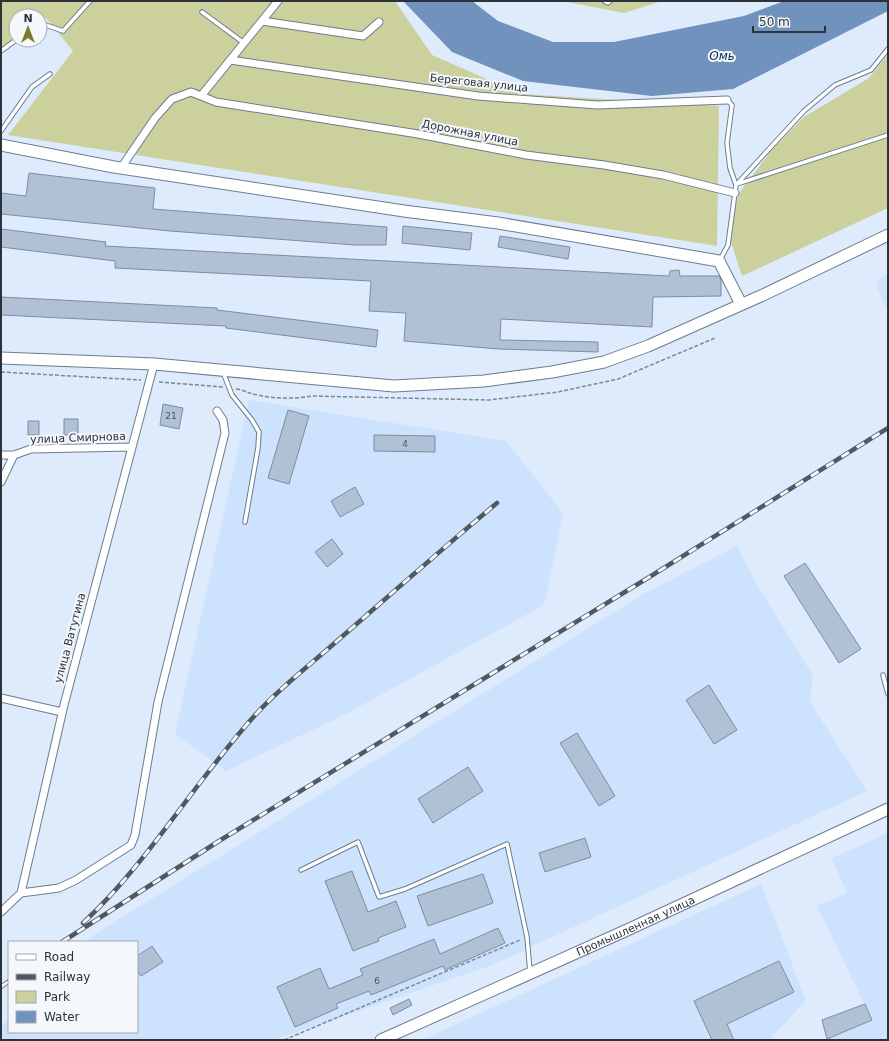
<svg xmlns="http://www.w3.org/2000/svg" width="889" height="1041" font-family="'DejaVu Sans',sans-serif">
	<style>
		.built { fill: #cce2fd }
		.green { fill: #cbd09d }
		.water { fill: #7092bc }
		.building { fill: #b1c1d5; stroke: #7d8ca0 }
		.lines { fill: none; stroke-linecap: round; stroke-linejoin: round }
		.lane-casing { stroke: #6d7c8f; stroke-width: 5.5 }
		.street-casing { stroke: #6d7c8f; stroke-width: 9 }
		.secondary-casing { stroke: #6d7c8f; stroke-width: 13 }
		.path { stroke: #7d8793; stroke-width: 1.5; stroke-dasharray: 4 2; stroke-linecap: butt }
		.lane { stroke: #fff; stroke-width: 3.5 }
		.street { stroke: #fff; stroke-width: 7 }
		.secondary { stroke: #fff; stroke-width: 11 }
		.rail-casing { stroke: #505962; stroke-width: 4.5 }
		.rail { stroke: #f4f7fc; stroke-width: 3; stroke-dasharray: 9; stroke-linecap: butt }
		.labels { text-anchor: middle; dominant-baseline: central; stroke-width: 4; stroke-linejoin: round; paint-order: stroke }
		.number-label { font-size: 9px; fill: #4c5661 }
		.street-label { font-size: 11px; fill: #2b323a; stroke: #f4f7fc }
		.water-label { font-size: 12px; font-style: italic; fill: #062a52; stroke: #f4f7fc }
	</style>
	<rect width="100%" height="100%" fill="#deebfc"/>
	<path class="built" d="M888,274V312L876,284L879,279Z
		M249,400L506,441L563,513L544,605L344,715L226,771L175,734Z
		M737,546L754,579L813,676L810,702L867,791L492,965L274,1040H1V1026L9,1020V1032H137V942H84L103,929L647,592Z
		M888,833V1040H827V1039L872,1020L817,906L847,893L832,858Z
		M761,884L806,1000L769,1040H422Z"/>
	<path class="green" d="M1,1H395L432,55L521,94L719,106L717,246L8,135L73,51L46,18L40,22V16H16V40L1,51Z
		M562,1H662L624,13Z
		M888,55V208L742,276L727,230L740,192L771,151L804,117L869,78Z"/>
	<path class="water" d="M403,1H472L498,21L553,42H614L744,16L784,1H888V11L733,89L652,96L523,81L452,52Z"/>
	<path class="building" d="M29,173L155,188L153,209L387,227L386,245H355L170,231L1,214V193L26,196Z
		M403,226L472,233L470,250L402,243Z
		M1,229L106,242L105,246L669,276L670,271L679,270L680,276H719L721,280V296L653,297L652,327L501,319L500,340L598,342V352L499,349L404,341L406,313L369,311L371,281L115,268V261L1,247Z
		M500,236L570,247L568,259L498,247Z
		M1,297L217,308V310L378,330L376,347L226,328V326L1,315Z
		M163,404L183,408L179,429L160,425Z
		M288,410L309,416L289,484L268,478Z
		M64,419H78V435H64Z
		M28,421H39V435H28Z
		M374,435L435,436V452L374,451Z
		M355,487L364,504L340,517L331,501Z
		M332,539L343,554L327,567L315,552Z
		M805,563L861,649L839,663L784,576Z
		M709,685L737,730L714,744L686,700Z
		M577,733L615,796L599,806L560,743Z
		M468,767L483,791L433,823L418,799Z
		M585,838L591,857L545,872L539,853Z
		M352,871L368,912L396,901L406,927L378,938L379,941L353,951L325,881Z
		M483,874L493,903L428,926L417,896Z
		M498,928L505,943L445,970L443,966L371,995L369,991L336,1004L338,1008L295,1027L277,987L320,968L329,989L363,975L360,969L434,939L440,954Z
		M152,946L163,962L141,976L137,970V956Z
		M779,961L794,992L727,1024L734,1040H712L694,1001Z
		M409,999L412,1005L393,1015L390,1008Z
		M865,1004L872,1020L827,1039L822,1020Z"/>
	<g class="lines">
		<defs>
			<path id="lane" d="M604,1L608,3L610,1
				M202,12L244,43
				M40,23L63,31L90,1
				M1,51L16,40
				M1,131L32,87L50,74
				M737,184L888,135
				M736,185L804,111L835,85L871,70L888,49
				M720,260L728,245L736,185L730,168L727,143L732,105L727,100
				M223,372L232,395L252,420L259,432L258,448L245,522
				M883,675L888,694
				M301,870L358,842L379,897L405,889L507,844L527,937L530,972"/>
			<path id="street" d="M262,21L363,36L379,22
				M230,60L478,96L597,105L727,100
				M201,96L216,102L418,134L526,155L604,165L663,175L735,193
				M121,168L155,118L172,99L191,92L201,96L278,1
				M1,455H14L31,449L132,447
				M1,482L14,455
				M1,698L62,712
				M21,893L59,888L76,880L131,845L135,835L158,702L225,433L223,420L217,411
				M1,912L21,893L64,705L154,364"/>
			<g id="secondary">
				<path d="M1,145L114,167L404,211L498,223L719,261L741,304"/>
				<path d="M1,358L154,364L394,386L484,381L552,372L604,362L648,346L763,295L888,235"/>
				<path id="s1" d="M381,1040L625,931L888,809"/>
			</g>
		</defs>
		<use href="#lane" class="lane-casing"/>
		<use href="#street" class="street-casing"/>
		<use href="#secondary" class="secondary-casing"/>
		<path class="path" d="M1,372L141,380
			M159,382L223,387
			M236,389C244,390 250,394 258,395C274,399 295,399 312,396L489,400L558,392L618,379L715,338
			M284,1040L520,940"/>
		<use href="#lane" class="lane"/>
		<use href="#street" class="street"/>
		<use href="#secondary" class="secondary"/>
		<defs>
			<path id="rail" d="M83,923C150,861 196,779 258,712C282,686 310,665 337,641C390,595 443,548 497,503
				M62,942L219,841L651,576L888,428
				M1,987L9,981"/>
		</defs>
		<use href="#rail" class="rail-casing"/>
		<use href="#rail" class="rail"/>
	</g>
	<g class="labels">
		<g class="number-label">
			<text x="171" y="416">21</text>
			<text x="405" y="444">4</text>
			<text x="377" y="981">6</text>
		</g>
		<g class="street-label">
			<text transform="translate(479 83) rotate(6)">Береговая улица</text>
			<text transform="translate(470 133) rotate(11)">Дорожная улица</text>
			<text transform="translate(78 438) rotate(-2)">улица Смирнова</text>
			<text transform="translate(70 638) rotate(-75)">улица Ватутина</text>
			<text stroke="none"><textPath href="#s1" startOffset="279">Промышленная улица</textPath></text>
		</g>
		<g class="water-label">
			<text x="722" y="56">Омь</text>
		</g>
	</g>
	<rect width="889" height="1041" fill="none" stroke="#2b323a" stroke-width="4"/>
	<rect x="8" y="941" width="130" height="92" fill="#f4f7fc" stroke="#a4a8ae"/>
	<rect x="16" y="954" width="20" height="6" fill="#ffffff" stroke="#a4a8ae"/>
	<text x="44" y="961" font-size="12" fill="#2b323a">Road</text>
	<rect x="16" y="974" width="20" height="6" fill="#505962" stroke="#a4a8ae"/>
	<text x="44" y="981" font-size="12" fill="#2b323a">Railway</text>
	<rect x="16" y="991" width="20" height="12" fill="#cbd09d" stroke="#a4a8ae"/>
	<text x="44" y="1001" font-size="12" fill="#2b323a">Park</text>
	<rect x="16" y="1011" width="20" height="12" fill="#7092bc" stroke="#a4a8ae"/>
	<text x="44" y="1021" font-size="12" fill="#2b323a">Water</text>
	<g transform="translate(28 28)"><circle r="19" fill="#f4f7fc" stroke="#a4a8ae"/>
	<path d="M0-3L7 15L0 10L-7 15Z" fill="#787c26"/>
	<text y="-6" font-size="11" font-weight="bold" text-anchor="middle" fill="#2b323a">N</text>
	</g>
	<path d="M753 26v6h72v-6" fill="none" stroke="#2b323a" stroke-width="2"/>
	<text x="759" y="26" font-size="12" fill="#2b323a" stroke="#f4f7fc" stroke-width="3" paint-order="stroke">50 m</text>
</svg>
